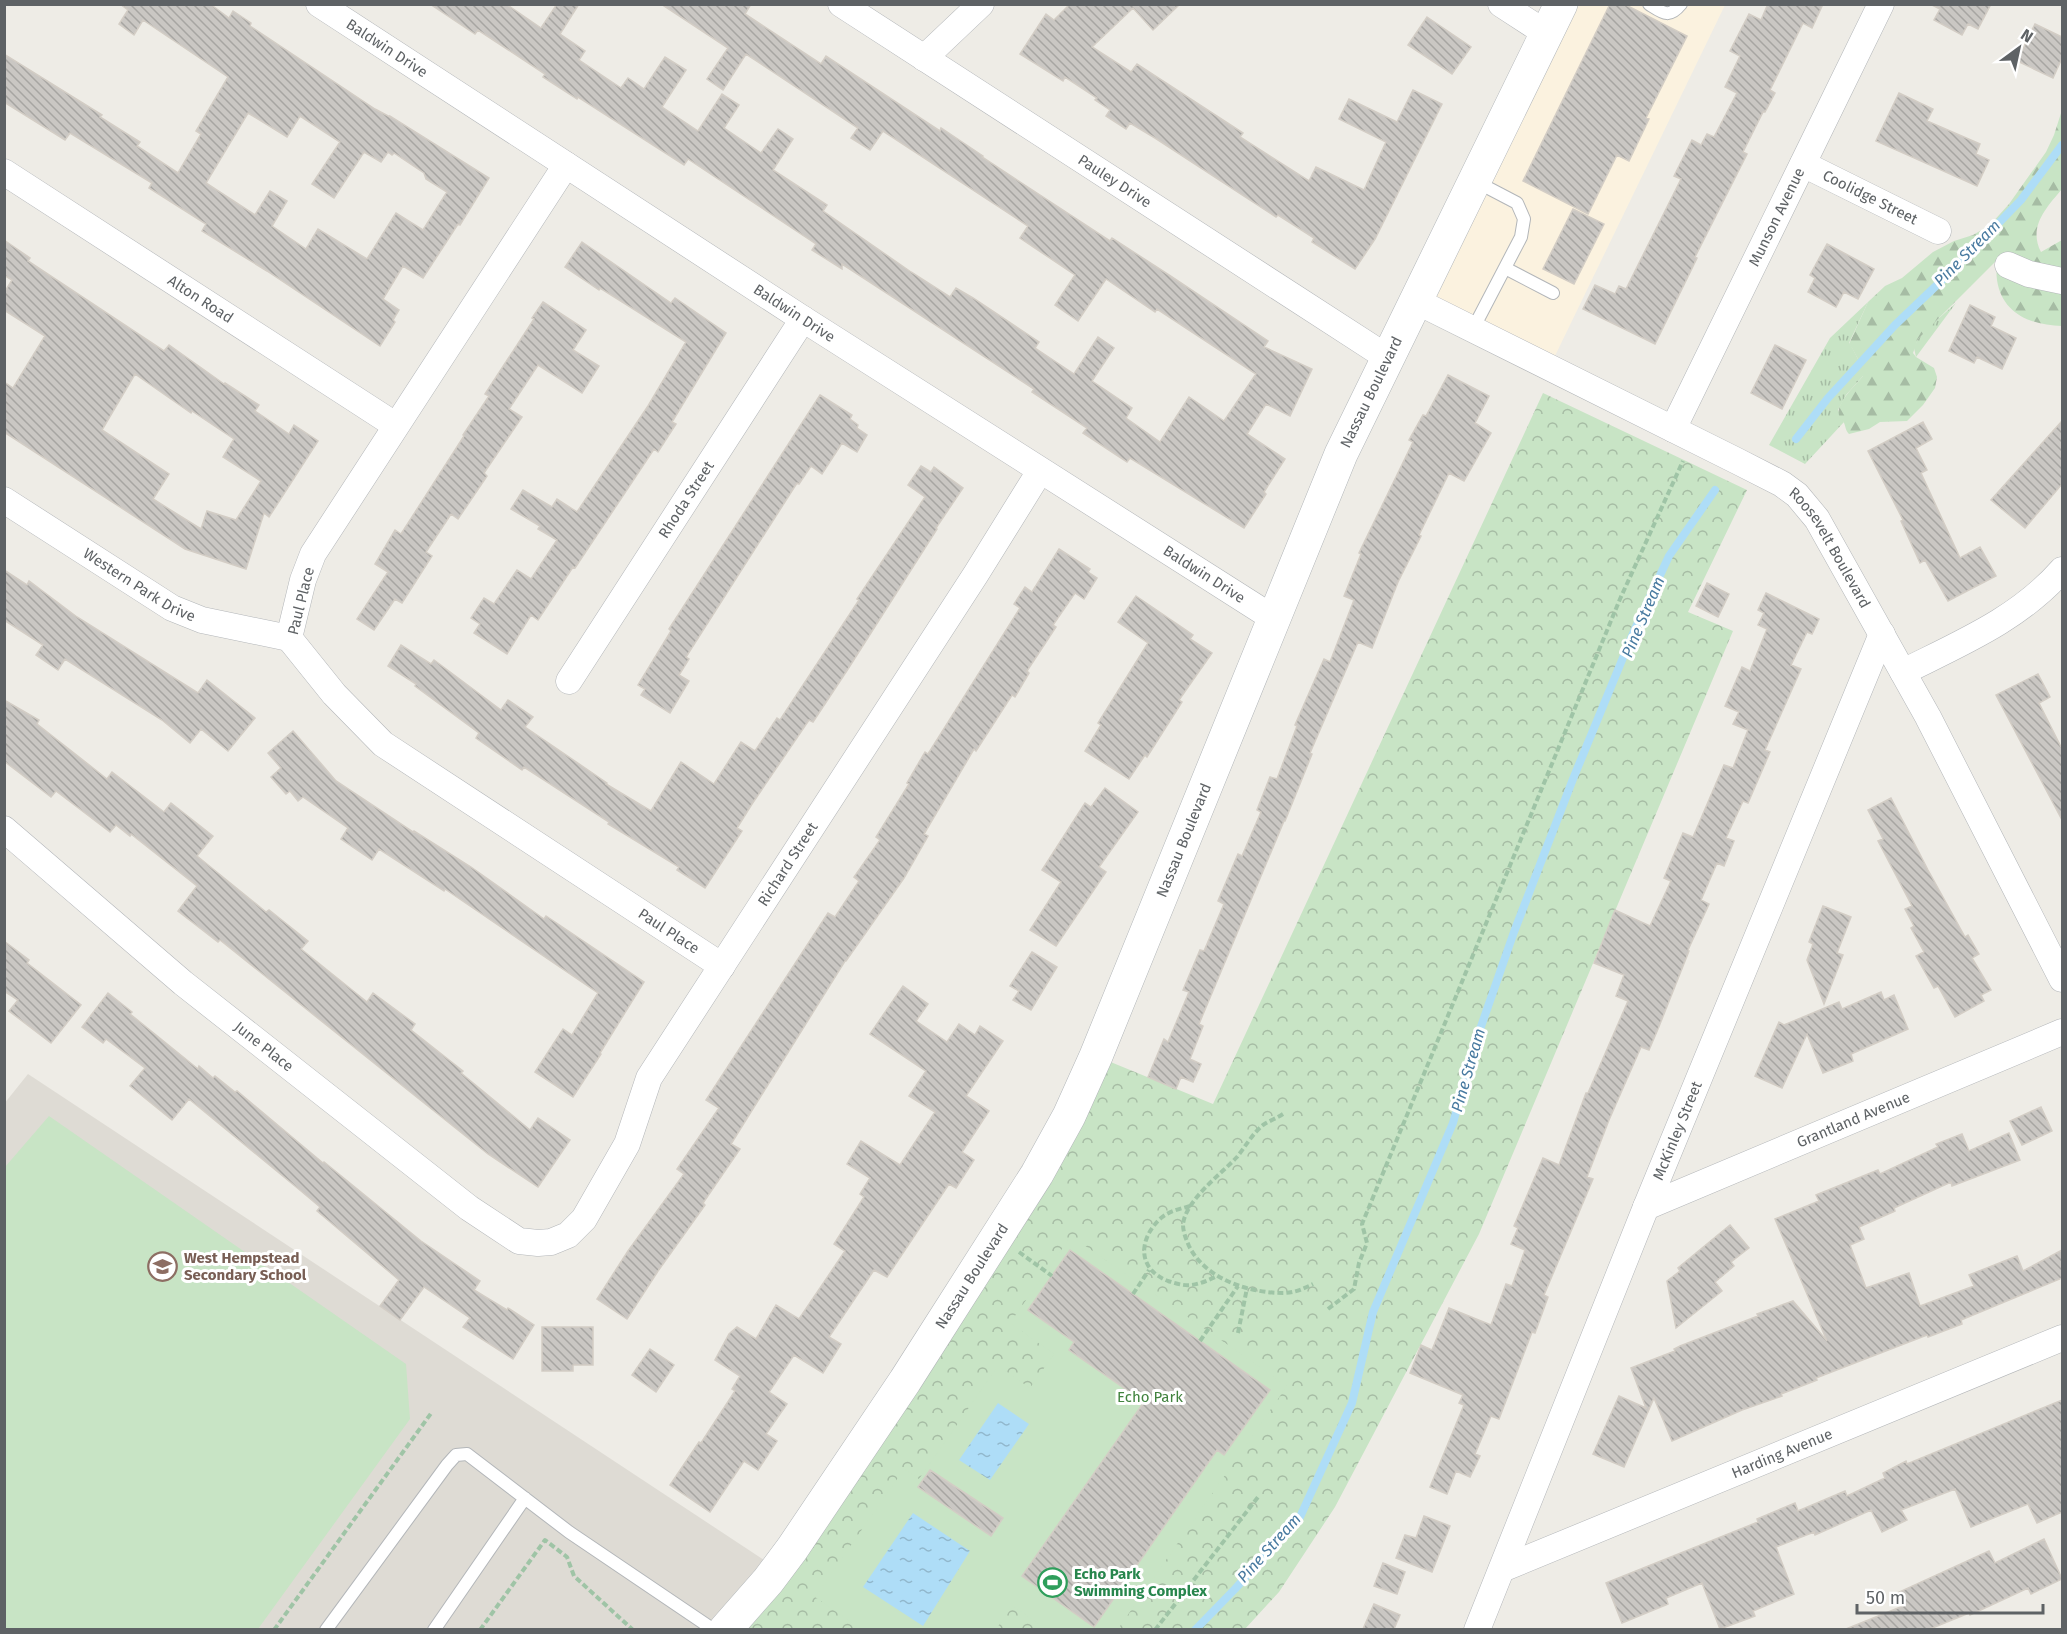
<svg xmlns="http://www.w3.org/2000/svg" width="2067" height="1634" font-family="'Fira Sans',sans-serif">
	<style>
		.commercial { fill: #fbf2df }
		.education { fill: #dedbd4 }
		.grass { fill: url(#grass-tufts) }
		.forest { fill: url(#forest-firs) }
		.park { fill: url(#park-crowns) }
		.pitch { fill: #c8e4c5 }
		.water { fill: url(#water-ripples) }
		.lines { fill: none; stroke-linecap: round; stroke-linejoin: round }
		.stream { stroke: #aeddf7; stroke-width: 8 }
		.building { fill: url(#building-back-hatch); stroke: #d3cdc5; stroke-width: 1.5; fill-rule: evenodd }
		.lane-casing { stroke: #b3b6b9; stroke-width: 14 }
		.street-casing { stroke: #b3b6b9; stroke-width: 27 }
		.secondary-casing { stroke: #b2b6b9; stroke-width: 34 }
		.path { stroke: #9fc4a6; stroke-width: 4; stroke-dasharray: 6 3; stroke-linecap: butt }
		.lane { stroke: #fff; stroke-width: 12 }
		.street { stroke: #fff; stroke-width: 26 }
		.secondary { stroke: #fff; stroke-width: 33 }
		.labels { text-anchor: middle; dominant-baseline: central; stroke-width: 6; stroke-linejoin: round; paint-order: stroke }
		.street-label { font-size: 15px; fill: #5e6265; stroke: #fff }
		.education-label { font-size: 15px; font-weight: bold; fill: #785e54; stroke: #fff; text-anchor: start }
		.park-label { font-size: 15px; fill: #41833e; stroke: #fff }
		.leisure-label { font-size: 15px; font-weight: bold; fill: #27864d; stroke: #fff; text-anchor: start }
		.water-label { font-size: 16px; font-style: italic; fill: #487aa0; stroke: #fff }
	</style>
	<defs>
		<pattern id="grass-tufts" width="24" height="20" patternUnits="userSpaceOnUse" patternTransform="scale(1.5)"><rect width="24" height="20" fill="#c8e4c5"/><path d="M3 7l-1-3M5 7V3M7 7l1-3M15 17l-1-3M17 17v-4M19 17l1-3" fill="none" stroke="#a6bca4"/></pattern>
		<pattern id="forest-firs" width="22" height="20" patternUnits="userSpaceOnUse" patternTransform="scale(1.5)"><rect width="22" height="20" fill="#c8e4c5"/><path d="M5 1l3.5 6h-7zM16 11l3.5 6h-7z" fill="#a6bca4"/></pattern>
		<pattern id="park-crowns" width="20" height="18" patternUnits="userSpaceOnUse" patternTransform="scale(1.5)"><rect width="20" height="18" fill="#c8e4c5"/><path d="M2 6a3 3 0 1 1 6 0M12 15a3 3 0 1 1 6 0" fill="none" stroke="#a6bca4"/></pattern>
		<pattern id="water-ripples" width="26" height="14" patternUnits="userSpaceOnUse" patternTransform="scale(1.5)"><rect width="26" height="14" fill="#aeddf7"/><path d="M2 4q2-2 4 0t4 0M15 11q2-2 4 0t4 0" fill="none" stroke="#91b7cc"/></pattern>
		<pattern id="building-back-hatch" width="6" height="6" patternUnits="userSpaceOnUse" patternTransform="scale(1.5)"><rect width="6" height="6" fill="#cac7c3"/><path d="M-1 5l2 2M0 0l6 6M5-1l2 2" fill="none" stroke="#a7a5a2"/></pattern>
	</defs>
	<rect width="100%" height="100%" fill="#eeece6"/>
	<path class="commercial" d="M1568,5H1725L1553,360L1423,299Z"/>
	<path class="education" d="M28,1074L770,1564L709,1629H5L4,1104Z"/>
	<path class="grass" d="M1868,302L1849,343C1855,351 1856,358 1863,366V376L1846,395L1838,410L1844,422L1805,464L1769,445L1830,338Z
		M1956,303L1916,357L1914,348L1918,339L1928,328Z"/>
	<path class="forest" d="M2062,110V189C2046,208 2028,227 2041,252L2062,240V326C2031,325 2002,314 1997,280C1996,274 1997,267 1996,261L1918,339L1913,353L1916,357L1934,368L1937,377L1935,388L1923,405L1907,421L1880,422L1869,429L1849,434C1845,430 1846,426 1843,421C1842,420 1840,419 1840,418C1833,405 1856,385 1863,376V366C1856,358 1855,351 1849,344L1868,302L1885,286L1902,278L1933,252L1954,241L1973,235L1990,225L2009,204L2046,152L2054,135Z"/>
	<path class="park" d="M1543,393L1747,490L1688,612L1733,631L1479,1234L1335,1507L1279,1592L1245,1629L724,1630L743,1610L1096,1056L1213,1104Z"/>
	<path class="pitch" d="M49,1116L406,1364L410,1419L258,1629H5V1167Z
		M1071,1236L1287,1386L1118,1629H1046L1013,1606L996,1629H861L815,1597L904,1469L919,1479L998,1366L1030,1388L1054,1354L1010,1323Z"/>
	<path class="water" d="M998,1403L1029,1424L990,1480L959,1460Z
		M913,1513L970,1551L923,1626L863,1587Z"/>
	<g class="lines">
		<path class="stream" d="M1796,439L1828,398L1895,325L1960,263L2021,200L2062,145
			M1195,1630L1235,1589L1300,1517L1352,1403L1373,1312L1453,1123L1477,1038L1514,932L1573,779L1634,631L1669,556L1715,490"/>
	</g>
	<path class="building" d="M120,4H210L229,18L233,11L251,23L250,26L375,109L390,117V116L489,178L460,225L458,224L423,278L403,266L383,299L399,310L393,320L395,322L380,346L267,271L202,231L206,224L149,188L152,183L70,133L65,140L4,102V54L102,115L100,117L140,142L137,146L178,173L201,134L196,131L228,77L143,20L134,35L119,24L128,10ZM248,113L287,137L300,116L340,142L312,184L334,198L364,152L381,162L388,152L392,155L394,153L424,173L426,179L447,192L423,230L396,213L367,259L318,229L306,249L272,226L287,201L270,191L255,215L206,183Z
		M430,4H506L541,28L557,4H579L560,34L585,51L579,60L621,88L628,78L644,89L665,57L686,70L662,107L698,131L722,94L739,105L724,128L761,153L778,129L793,139L773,170L827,205L823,211L911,272L950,297L956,288L973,298L1039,342L1035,348L1074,374L1098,337L1114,348L1092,381L1132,408L1126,418L1160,442L1189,397L1224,421L1256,374L1157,309L1155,312L1106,279L1078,321L1055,305L1075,275L1020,238L1028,226L883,131L870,150L851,138L858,128L746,54L723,90L707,79L728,48L661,4H751L745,14L821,64L826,56L940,131L941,128L983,156L982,157L1110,241L1112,238L1169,275L1268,341L1264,347L1312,369L1290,416L1266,404L1247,434L1285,459L1264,492L1266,494L1244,528L1130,458L1127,462L1083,433L1087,428L1032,392L1034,389L842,264V269L812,250L816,244L688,159L684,165L578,97L577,99L543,77L545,74L478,30L475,34Z
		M1070,4H1180L1153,30L1133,8L1092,47L1131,72L1137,64L1243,133L1240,137L1309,181L1316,167L1364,190L1386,142L1339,119L1349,99L1397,122L1413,90L1442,104L1375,239L1355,269L1312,242L1314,238L1278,215L1276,217L1155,138L1130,123L1126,129L1106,116L1110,110L1095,100L1097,98L1065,77L1063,81L1020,54L1046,14L1054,20Z
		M1610,4H1624L1687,36L1646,118L1649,119L1629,161L1617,155L1588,214L1523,181Z
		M1765,4H1823L1812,28L1803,23L1770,90L1775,93L1765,112H1763L1743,152L1747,154L1695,257L1697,258L1655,344L1583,309L1595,285L1615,294L1619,286L1626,289L1681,179L1674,176L1692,140L1701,145L1707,134L1714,137L1737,93L1725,87L1740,56L1730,51L1749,14L1761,20L1767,6Z
		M1930,4H1991L1978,29L1968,24L1962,35L1934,20L1940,9Z
		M1427,17L1471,47L1452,74L1408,45Z
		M2035,24L2062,37V58L2053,78L2017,61Z
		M1899,93L1933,109L1927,121L1980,144L1976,154L1989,160L1977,186L1876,141Z
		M1573,209L1604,224L1574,284L1543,269Z
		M4,240L30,258L28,261L164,351L169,345L224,384L225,383L245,396L259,405L255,411L289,434L294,425L318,441L269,517L264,513L246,569L185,549L4,432V382L13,388L45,336L4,310V293L12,280L4,275ZM135,374L191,413L192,411L234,439L223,457L261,481L236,520L207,511L201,529L153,499L169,474L102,430Z
		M582,242L671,303L675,298L726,333L672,422L676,424L658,452L654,449L575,568L573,567L538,620L531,615L507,654L474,633L480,624L471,618L484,598L494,604L517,570L531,579L557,540L538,529L540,526L511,509L523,490L552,507L557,499L577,512L648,406L686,342L600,288L599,290L565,267Z
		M1827,244L1874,269L1858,299L1844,292L1836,307L1808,292L1815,278L1810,275Z
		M543,302L586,330L573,350L599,366L582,393L538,365L509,409L522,417L484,473L487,476L458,519L451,514L426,552L432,556L402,603L395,599L374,630L357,619L388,572L375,564L395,530L401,534L464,436L463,435L489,396L485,394L534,319L532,318Z
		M1970,305L1995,317L1991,326L2016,338L2002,369L1977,357L1974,363L1949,351Z
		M1775,345L1806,360L1782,409L1751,393Z
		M1448,375L1489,396L1475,423L1491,433L1464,481L1449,473L1419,535L1421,536L1398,582L1372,648L1358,642L1310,753L1312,754L1285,821H1284L1199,1024L1203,1026L1190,1059L1201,1064L1193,1082L1181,1077L1176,1089L1148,1077L1164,1039L1168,1042L1189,992L1183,990L1200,950L1204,951L1224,904L1218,901L1238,854L1242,856L1261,812L1257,810L1270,777L1277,779L1297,726L1295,725L1324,659L1330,662L1354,600L1344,596L1361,554L1359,553L1413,442L1409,440L1423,415L1426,416Z
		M820,395L852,415L850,419L858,425L857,428L867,435L857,452L842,443L822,474L811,466L799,484L797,483L686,657L689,659L679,675L689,681L670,713L641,695L645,689L638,685L671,631L669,629Z
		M2062,421V484L2025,528L1991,500Z
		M1923,422L1932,439L1916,448L1927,470L1921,473L1960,558L1980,547L1996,576L1948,601L1925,560L1920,563L1901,521L1903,520L1868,451Z
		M921,466L931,472L934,467L963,488L936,528L937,529L848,669L813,722L809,720L752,804L737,828L742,831L705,888L677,870L679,867L608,824L609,822L524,767L522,770L476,738L479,733L415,686L416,684L388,666L401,645L431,664L434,660L501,710L508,700L533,717L525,727L607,783L606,784L651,811L681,762L714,784L741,742L755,751L777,718L780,720L859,600L857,599L925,497L908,485Z
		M1059,549L1090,569L1088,572L1097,578L1084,599L1075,593L1053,625L1056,627L1027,671L1029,673L1015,697L1012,695L976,751L974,749L924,834L928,836L904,878L846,961H845L731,1144L740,1149L703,1203L705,1205L658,1271L627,1319L597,1299L628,1251L684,1174L677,1169L719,1108L706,1100L828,913L835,917L859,881L854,877L880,840L876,837L909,784L907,783L925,752L928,754L1020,608L1014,604L1025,587L1032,592Z
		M4,570L27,585L29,581L77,617L198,693L207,680L255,718L228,751L201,729L190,743L162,720L65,659L58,670L36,655L43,645L4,620Z
		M1707,583L1729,594L1718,617L1696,606Z
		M1766,593L1819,619L1812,634L1807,632L1791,665L1801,669L1765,750L1770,752L1748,803L1743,801L1726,838L1734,841L1724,866L1717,863L1701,900L1709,904L1688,950L1689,951L1658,1029L1649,1050L1641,1047L1609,1120L1587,1177L1593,1179L1544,1295L1548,1297L1535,1333L1532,1332L1499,1419L1491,1416L1475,1454L1480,1456L1470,1477L1456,1471L1447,1494L1430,1487L1464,1405L1459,1403L1463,1395L1410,1373L1421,1345L1432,1350L1449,1308L1491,1325L1506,1284L1512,1286L1525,1250L1511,1244L1518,1228L1514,1226L1543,1158L1559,1165L1586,1093H1588L1628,1001L1616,996L1624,975L1594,963L1615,910L1650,926L1671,881L1664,878L1683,833L1693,837L1724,765L1733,768L1748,730L1733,724L1739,712L1725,706L1742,667L1750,671L1767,629L1758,625L1764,613L1758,610Z
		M1136,596L1193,635L1190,639L1212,653L1179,700L1182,702L1147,757L1145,755L1129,779L1085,751L1101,725L1098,723L1148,643L1118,622Z
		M2038,674L2050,697L2039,703L2062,749V820L1996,695Z
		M4,700L39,720L37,724L107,779L112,772L164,812L171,803L213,836L197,856L266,912L269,910L308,941L301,949L367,1002L373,993L415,1024L411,1030L463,1071L461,1073L530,1130L538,1118L570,1140L538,1187L488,1154L220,940L218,942L178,911L197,886L131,834L130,836L116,825L110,832L56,791L51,797L4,761Z
		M293,731L336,781L413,832L414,831L471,867L544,919L546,916L644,982L600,1053L601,1054L573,1097L535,1072L563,1029L572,1035L598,993L445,889L444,891L379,849L372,860L341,839L348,828L303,797L298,801L290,791L286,794L271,777L281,768L268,753Z
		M1105,788L1138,812L1099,867L1106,872L1056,946L1030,930L1061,882L1042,870L1085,803L1091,807Z
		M1891,798L1928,870L1965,937L1968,935L1979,954L1972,958L1991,990L1981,995L1984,1001L1955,1017L1938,986L1934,988L1916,956L1924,952L1911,928L1914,926L1905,909L1912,906L1878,841L1883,839L1868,810Z
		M1823,906L1851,917L1837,953L1843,955L1824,1004L1807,960L1813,944L1809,942Z
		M4,941L29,960L27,963L81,1005L51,1043L9,1011L18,1000L4,991Z
		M1032,952L1057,967L1031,1010L1013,1000L1019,991L1010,986Z
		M903,986L928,1004L916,1021L947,1042L959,1024L975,1035L980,1026L1003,1041L966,1096L989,1111L962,1152L974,1160L956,1188L949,1184L887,1277L874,1270L829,1337L841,1344L823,1373L794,1355L769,1392L787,1404L766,1434L777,1441L758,1470L744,1461L710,1512L670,1485L699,1442L701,1443L735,1391L732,1389L740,1376L715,1360L729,1334L737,1327L756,1339L776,1305L799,1319L845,1251L834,1244L864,1197L860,1194L870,1178L847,1164L861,1141L900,1165L935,1112L909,1096L926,1071L870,1034Z
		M1881,992L1884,1000L1894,995L1908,1029L1851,1054L1853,1061L1823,1073L1807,1034L1782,1088L1755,1076L1779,1022L1784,1025L1839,1002L1842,1009Z
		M108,993L132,1012L130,1014L198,1069L199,1066L213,1078L215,1076L235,1092L237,1091L323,1163L324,1162L421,1241L480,1281L474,1290L507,1310L508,1308L534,1325L513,1359L463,1327L470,1318L424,1287L400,1320L380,1306L399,1280L317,1211L320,1207L301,1191L189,1099L172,1120L130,1086L145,1068L106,1039L103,1043L82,1027Z
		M2041,1107L2052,1131L2022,1145L2010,1121Z
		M2009,1133L2020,1160L1952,1186L1951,1182L1894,1208L1895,1211L1859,1227L1864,1239L1850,1245L1866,1288L1909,1273L1920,1306L1974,1286L1969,1275L2017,1256L2023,1271L2062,1250V1278L1961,1320L1962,1324L1928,1337L1927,1335L1816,1378L1817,1380L1781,1394L1782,1396L1742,1410L1672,1441L1654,1398L1624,1467L1593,1454L1619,1396L1646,1408L1631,1368L1675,1351L1674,1349L1680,1346L1758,1316L1757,1314L1793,1301L1827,1341L1775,1219L1819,1201L1816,1195L1878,1170L1880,1174L1938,1147L1936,1144L1962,1134L1969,1151Z
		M1730,1225L1749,1248L1731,1262L1734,1266L1715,1282L1722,1291L1676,1328L1667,1281L1680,1271L1678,1268Z
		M1070,1250L1270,1390L1224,1455L1217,1450L1094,1627L1022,1576L1144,1402L1069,1350L1074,1342L1028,1310Z
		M542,1327H593V1365H573V1371H542Z
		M650,1349L674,1365L656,1392L632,1375Z
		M2062,1400V1512L2037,1523L2028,1504L1971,1527L1955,1489L1901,1510L1907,1520L1882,1532L1871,1510L1815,1535L1814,1532L1776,1547L1794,1594L1753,1611L1755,1616L1720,1629L1702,1583L1666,1598L1668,1604L1622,1623L1606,1583L1758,1522L1757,1519L1795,1503L1798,1511L1845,1491L1847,1496L1885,1478L1883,1473L1906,1461L1907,1464Z
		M930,1470L1003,1518L991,1536L918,1487Z
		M1424,1516L1450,1526L1432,1572L1396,1558L1405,1535L1416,1538Z
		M2044,1539L2062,1579L2031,1594L2028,1588L1970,1615L1969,1613L1930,1629H1846L1903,1606L1897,1593L1989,1551L1995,1563Z
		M1383,1563L1405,1572L1397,1594L1374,1586Z
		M1374,1604L1400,1615L1394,1629H1363Z"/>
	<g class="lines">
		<defs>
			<path id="lane" d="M1649,4C1663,13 1669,19 1681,4
				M1505,268L1553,293
				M1473,329L1521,237L1524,219L1517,203L1475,181
				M326,1630L447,1465L456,1455L467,1454L569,1532L714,1630
				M434,1630L525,1498"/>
			<g id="street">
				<path id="s1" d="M319,4L803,319L1273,618"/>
				<path id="s2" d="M841,4L1388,358"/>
				<path d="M1501,4L1547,34"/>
				<path d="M924,58L981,4"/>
				<path id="s3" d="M1803,164L1938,231"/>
				<path id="s4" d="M566,165L313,554L303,580L289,638L334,694L383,744L722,966"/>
				<path id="s5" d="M4,172L395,425"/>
				<path d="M2008,265L2029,274L2062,281"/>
				<path id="s6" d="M1416,301L1737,461L1782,484L1797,495L1817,519L1928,717L2062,979"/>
				<path id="s7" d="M1673,429L1881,4"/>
				<path id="s8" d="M4,500L172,608L202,620L289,638"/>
				<path d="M1903,672C1961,643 2019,619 2062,570"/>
				<path id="s9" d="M569,681L803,319"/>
				<path id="s10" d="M4,829L183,983L469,1208L519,1241L538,1243L551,1242L568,1235L584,1219L627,1144L649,1078L976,574L1040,471"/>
				<path id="s11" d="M1646,1207L2062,1032"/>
				<path id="s12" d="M1502,1569L2062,1338"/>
				<path id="s13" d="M1477,1630L1646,1207L1882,634"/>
			</g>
			<g id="secondary">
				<path id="s14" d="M725,1630L768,1581L792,1549L905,1381L1037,1174L1069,1116L1096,1056L1341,454L1561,4"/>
			</g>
		</defs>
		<use href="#lane" class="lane-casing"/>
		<use href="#street" class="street-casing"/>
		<use href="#secondary" class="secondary-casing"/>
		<path class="path" d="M1283,1114C1277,1118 1269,1121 1263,1125C1253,1133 1245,1147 1237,1157C1221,1174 1186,1200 1183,1224C1183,1232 1186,1239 1189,1246C1205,1279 1249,1293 1283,1293C1294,1293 1303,1289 1313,1284
			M1190,1206C1180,1209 1169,1211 1161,1218C1138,1239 1137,1269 1168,1281C1175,1283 1183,1286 1191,1285C1200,1284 1209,1280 1217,1276
			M1019,1252L1052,1276
			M1133,1294L1149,1270
			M1328,1309L1354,1289L1359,1263L1367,1243L1362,1224L1620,599L1683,461
			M1238,1333L1247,1288
			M1200,1341L1238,1286
			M274,1630L432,1412
			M480,1630L545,1540L567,1557L574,1576L633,1630
			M1155,1630L1258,1497"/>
		<use href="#lane" class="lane"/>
		<use href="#street" class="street"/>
		<use href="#secondary" class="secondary"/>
	</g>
	<defs>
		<symbol id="school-ring" viewBox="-11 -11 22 22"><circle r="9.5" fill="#fff" stroke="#8d6e63" stroke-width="1.5"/><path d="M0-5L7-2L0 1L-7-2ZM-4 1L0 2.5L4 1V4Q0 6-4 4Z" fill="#8d6e63"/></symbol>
		<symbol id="stadium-ring" viewBox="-11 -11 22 22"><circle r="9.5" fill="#fff" stroke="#2e9e5b" stroke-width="1.5"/><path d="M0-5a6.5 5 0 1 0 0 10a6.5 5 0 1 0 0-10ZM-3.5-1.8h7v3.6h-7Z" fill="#2e9e5b"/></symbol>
	</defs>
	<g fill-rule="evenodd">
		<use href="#school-ring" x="146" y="1250" width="33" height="33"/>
		<use href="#stadium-ring" x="1036" y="1566" width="33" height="33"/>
	</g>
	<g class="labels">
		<g class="street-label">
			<text stroke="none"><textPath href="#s1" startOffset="81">Baldwin Drive</textPath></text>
			<text stroke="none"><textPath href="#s2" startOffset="326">Pauley Drive</textPath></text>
			<text stroke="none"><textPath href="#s3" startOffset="75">Coolidge Street</textPath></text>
			<text stroke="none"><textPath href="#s7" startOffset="236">Munson Avenue</textPath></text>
			<text stroke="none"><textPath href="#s5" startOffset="234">Alton Road</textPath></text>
			<text stroke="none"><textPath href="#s1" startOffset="567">Baldwin Drive</textPath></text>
			<text stroke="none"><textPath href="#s14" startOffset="1404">Nassau Boulevard</textPath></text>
			<text stroke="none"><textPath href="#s9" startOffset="216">Rhoda Street</textPath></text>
			<text stroke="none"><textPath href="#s6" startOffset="490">Roosevelt Boulevard</textPath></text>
			<text stroke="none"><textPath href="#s1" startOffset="1053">Baldwin Drive</textPath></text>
			<text stroke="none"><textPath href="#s8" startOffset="160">Western Park Drive</textPath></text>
			<text transform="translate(301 601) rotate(-76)">Paul Place</text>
			<text stroke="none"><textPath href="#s14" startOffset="918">Nassau Boulevard</textPath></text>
			<text stroke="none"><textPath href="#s10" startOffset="1144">Richard Street</textPath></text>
			<text stroke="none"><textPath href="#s4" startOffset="1035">Paul Place</textPath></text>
			<text stroke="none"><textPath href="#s10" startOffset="339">June Place</textPath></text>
			<text stroke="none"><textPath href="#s11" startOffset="225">Grantland Avenue</textPath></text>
			<text stroke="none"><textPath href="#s13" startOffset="538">McKinley Street</textPath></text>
			<text stroke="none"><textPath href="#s14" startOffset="432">Nassau Boulevard</textPath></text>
			<text stroke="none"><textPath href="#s12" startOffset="303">Harding Avenue</textPath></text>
		</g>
		<g class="education-label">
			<text x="184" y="1258">West Hempstead<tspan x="184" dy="17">Secondary School</tspan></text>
		</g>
		<g class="park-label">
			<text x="1150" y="1397">Echo Park</text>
		</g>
		<g class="leisure-label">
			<text x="1074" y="1574">Echo Park<tspan x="1074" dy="17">Swimming Complex</tspan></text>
		</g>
		<g class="water-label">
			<text transform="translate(1967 253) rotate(-45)">Pine Stream</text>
			<text transform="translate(1643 617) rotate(-67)">Pine Stream</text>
			<text transform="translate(1468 1070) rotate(-74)">Pine Stream</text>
			<text transform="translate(1269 1548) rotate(-48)">Pine Stream</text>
		</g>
	</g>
	<rect width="2067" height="1634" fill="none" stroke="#5e6265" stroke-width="12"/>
	<g transform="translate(2019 48) rotate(33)" stroke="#ffffff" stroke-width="4.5" paint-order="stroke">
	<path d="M0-4.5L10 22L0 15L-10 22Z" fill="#5e6265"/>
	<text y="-9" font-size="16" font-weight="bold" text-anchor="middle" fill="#5e6265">N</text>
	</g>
	<path d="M1857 1604v9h186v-9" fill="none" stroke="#5e6265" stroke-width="3"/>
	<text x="1866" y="1604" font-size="18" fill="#5e6265" stroke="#ffffff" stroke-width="4.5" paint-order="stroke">50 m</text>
</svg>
